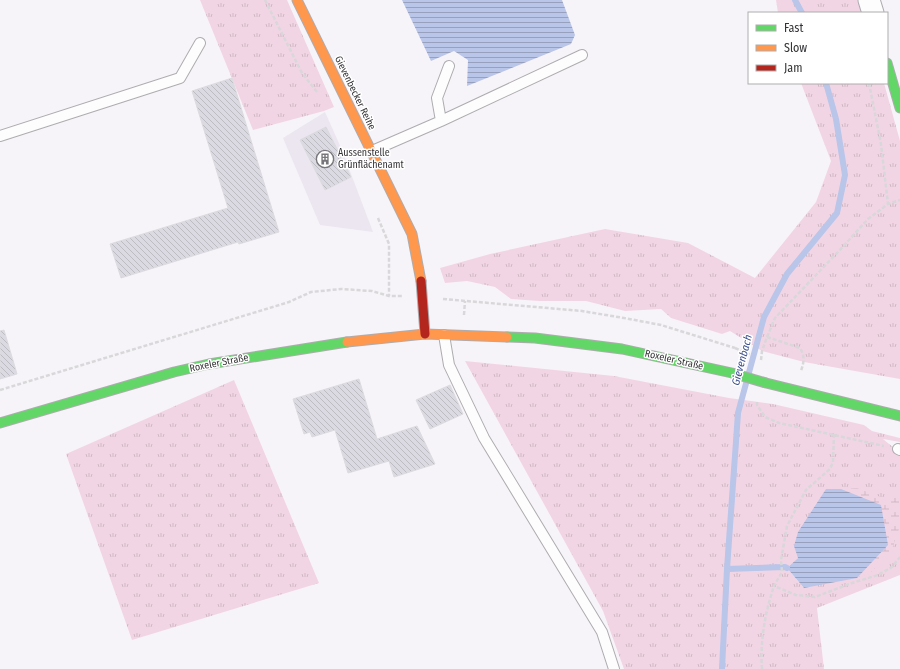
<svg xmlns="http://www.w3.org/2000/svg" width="900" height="669" font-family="'Fira Sans Condensed',sans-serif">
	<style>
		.built { fill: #ebe6f0 }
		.grass { fill: url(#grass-tufts); fill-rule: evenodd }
		.wetland { fill: url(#wetland-marsh) }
		.water { fill: url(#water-rules) }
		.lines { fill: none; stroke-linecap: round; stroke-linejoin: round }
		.stream { stroke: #b9c5e9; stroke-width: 6 }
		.building { fill: url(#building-back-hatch); stroke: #dcdbdf }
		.lane-casing { stroke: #aeacaf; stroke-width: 12 }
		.street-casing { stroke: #aeacaf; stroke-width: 23 }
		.fast-casing { stroke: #aeacaf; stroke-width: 11 }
		.slow-casing { stroke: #aeacaf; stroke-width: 11 }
		.jam-casing { stroke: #aeacaf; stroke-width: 11 }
		.path { stroke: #d8d7d9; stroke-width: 2.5; stroke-dasharray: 4 2; stroke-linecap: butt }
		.lane { stroke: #fefdfe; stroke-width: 10 }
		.street { stroke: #fefdfe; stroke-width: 21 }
		.fast { stroke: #63d668; stroke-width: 9 }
		.slow { stroke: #ff974d; stroke-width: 9 }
		.jam { stroke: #b3261e; stroke-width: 9 }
		.fast-bridge-casing { stroke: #aeacaf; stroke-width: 11; stroke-linecap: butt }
		.path-bridge { stroke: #d8d7d9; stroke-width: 2.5; stroke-dasharray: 4 2; stroke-linecap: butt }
		.fast-bridge { stroke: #63d668; stroke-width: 9 }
		.labels { text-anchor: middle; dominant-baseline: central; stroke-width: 3; stroke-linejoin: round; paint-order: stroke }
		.street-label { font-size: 10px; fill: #343235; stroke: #fff }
		.poi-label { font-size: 10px; fill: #343235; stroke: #fff; text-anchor: start }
		.water-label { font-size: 11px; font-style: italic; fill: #3a4e8b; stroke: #fff }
	</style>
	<defs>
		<pattern id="grass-tufts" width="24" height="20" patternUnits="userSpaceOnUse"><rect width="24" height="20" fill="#f2d5e4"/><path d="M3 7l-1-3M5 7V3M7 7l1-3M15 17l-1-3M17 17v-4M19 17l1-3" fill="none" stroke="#d0b7c4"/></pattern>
		<pattern id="wetland-marsh" width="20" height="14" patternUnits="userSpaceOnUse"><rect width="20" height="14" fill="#f2d5e4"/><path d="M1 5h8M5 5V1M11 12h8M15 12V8" fill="none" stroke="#d0b7c4"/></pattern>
		<pattern id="water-rules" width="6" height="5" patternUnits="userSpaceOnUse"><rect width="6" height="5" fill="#b9c5e9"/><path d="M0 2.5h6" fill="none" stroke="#97a1be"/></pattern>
		<pattern id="building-back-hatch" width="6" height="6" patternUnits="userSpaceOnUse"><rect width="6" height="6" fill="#dbdae2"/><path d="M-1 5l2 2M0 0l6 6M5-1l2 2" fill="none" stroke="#bdbcc2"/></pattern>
	</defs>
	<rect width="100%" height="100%" fill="#f7f4f9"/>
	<path class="built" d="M325,112L342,150L373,232L320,225L283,138Z"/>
	<path class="grass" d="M200,0H287L334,107L324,111L253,130Z
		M776,0H861L865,13H778Z
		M801,83H884L900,141V379L804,362L762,351L730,331L722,334L671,318L661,309L625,311L586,301H539L511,299L495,287L467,281L445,283L440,268L490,254L605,229L688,243L755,278L816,202L831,161Z
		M465,361L614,376L729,398L773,404L864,425L872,431L900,438V442L883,439L900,453V575L817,608L824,669H624L603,611ZM798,558L804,588L787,568Z
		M234,380L319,583L132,640L66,454Z"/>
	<path class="wetland" d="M857,488L883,498L896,497L900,502V526L891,552L869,574L849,579L838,497L841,489Z"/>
	<path class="water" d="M402,0H562L575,35L571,44L467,86L468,60L454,51L431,61Z
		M826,489H841L881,505L888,545L857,578L804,588L787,568L798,558L794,546L798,532Z"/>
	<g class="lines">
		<path class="stream" d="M795,0L802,13
			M727,569L785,567L787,568
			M722,669L727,569L738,413L764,317L787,274L837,213L845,175L836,119L826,83"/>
	</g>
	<path class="building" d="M232,78L279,232L239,244L238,242L121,278L110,244L228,208L192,91Z
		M326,127L351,177L325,190L300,140Z
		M4,330L17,374L0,379V331Z
		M359,379L377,439L417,426L435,464L394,477L389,461L348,473L335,430L312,437L310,432L304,434L293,399Z
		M450,385L463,414L430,429L416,400Z"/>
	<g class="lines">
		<defs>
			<path id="lane" d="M441,121L437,98L449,66
				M0,136L180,78L200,43
				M372,151L441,121L582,55
				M444,335L449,365L484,438L602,632L614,669
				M898,449L900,450"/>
			<path id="street" d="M869,0L873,13"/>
			<path id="fast" d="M887,63L900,108
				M507,337L535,338L622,349L732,373
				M766,383L900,416
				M0,423L174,372L209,364L347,342"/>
			<path id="slow" d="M297,0L412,234L421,281
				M347,342L425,334L507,337"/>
			<path id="jam" d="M421,281L425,334"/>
		</defs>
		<use href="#lane" class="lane-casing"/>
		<use href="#street" class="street-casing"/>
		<use href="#fast" class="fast-casing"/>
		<use href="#slow" class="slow-casing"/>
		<use href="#jam" class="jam-casing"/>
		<path class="path" d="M265,0L302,73L317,92
			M869,83L881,144L888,204
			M378,218L389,244V296
			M443,299L582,311L624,318L661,325L735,348
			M464,315L465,301
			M767,337L800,348C805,356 804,362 801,371
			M761,360L762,351L767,337L775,318L838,252L868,219L888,204L900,200
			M0,390L289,302L311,292L341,289L372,291L389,296H402
			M757,402V405L765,417L779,423L884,446
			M834,434L833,462L830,469L806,490L787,526L781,560L782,572L774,586L796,595L815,597L852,583L878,575L892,567L900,557
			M762,669C760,641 765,613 774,586"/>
		<use href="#lane" class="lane"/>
		<use href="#street" class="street"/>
		<use href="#fast" class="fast"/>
		<use href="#slow" class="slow"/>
		<use href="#jam" class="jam"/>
		<defs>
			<path id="fast-bridge" d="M732,373L766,383"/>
		</defs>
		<use href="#fast-bridge" class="fast-bridge-casing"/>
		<path class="path-bridge" d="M735,348L751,355"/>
		<use href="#fast-bridge" class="fast-bridge"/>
	</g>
	<defs>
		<symbol id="building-ring" viewBox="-11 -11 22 22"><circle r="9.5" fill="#fff" stroke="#78767a" stroke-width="1.5"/><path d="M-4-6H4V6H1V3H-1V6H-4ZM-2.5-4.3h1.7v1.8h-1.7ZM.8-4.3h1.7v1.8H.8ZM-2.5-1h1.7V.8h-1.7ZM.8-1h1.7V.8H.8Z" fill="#78767a"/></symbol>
	</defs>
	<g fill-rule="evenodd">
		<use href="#building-ring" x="315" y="149" width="20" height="20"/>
	</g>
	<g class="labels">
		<g class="street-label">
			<text transform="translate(355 93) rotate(64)">Gievenbecker Reihe</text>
			<text transform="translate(674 360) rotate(13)">Roxeler Straße</text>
			<text transform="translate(219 363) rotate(-11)">Roxeler Straße</text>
		</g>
		<g class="poi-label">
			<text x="338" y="153">Aussenstelle<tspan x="338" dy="12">Grünflächenamt</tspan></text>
		</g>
		<g class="water-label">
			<text transform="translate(742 360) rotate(-75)">Gievenbach</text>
		</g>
	</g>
	<rect x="748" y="12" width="140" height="72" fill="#ffffff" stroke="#aeadae"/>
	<rect x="756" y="25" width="20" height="6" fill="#63d668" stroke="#aeadae"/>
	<text x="784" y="32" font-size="12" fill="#343235">Fast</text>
	<rect x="756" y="45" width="20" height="6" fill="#ff974d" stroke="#aeadae"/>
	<text x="784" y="52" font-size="12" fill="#343235">Slow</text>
	<rect x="756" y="65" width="20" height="6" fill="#b3261e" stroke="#aeadae"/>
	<text x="784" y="72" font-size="12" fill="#343235">Jam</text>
</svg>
